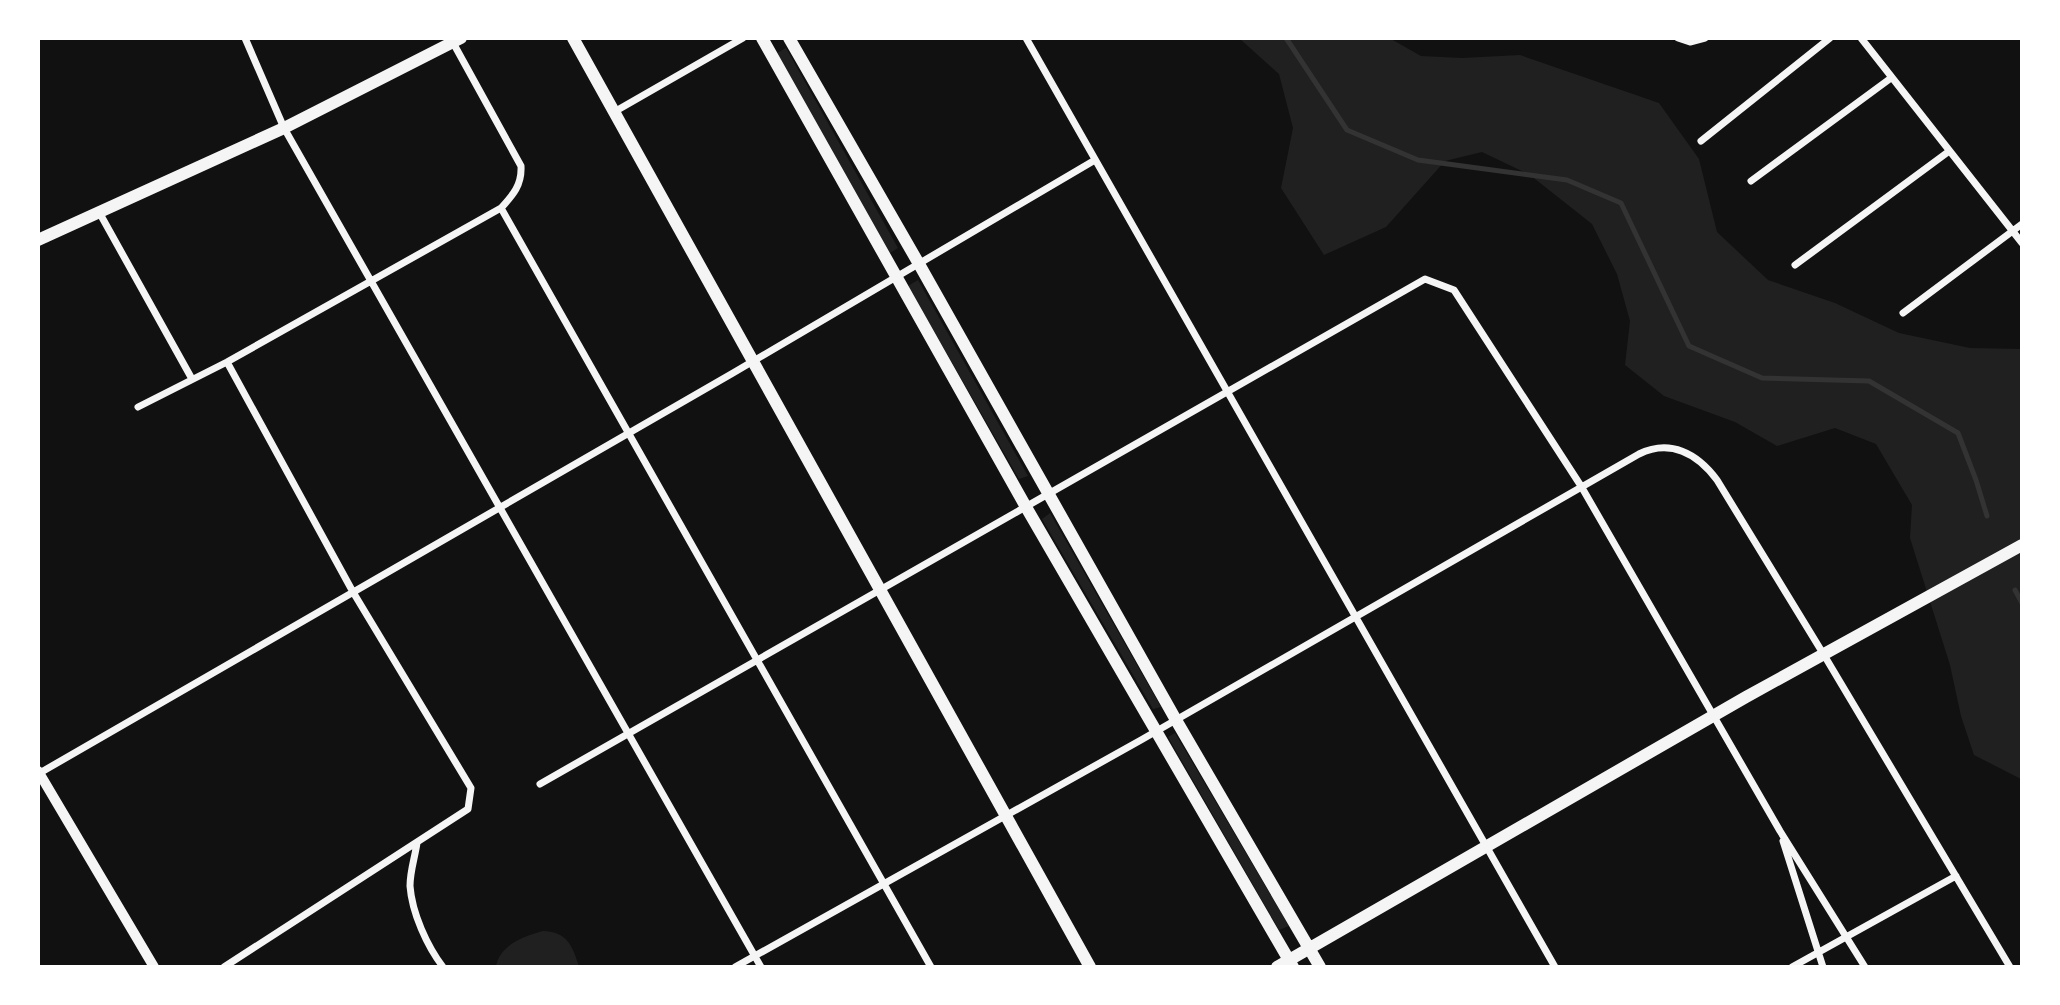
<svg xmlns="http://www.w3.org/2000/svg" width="2060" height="1005" font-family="'Open Sans',sans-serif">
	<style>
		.green { fill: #202020 }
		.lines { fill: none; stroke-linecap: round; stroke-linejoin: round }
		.stream { stroke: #333; stroke-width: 5 }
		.minor { stroke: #f5f5f5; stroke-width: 7 }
		.tertiary { stroke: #f5f5f5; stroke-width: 10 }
		.primary { stroke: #f5f5f5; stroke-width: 12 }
	</style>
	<rect width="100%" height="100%" fill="#111"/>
	<path class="green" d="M1229,39H1391L1421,56L1462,58L1520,55L1659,103L1699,159L1717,232L1768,280L1835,303L1899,333L1970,348L2021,349V779L1974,755L1961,716L1950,665L1910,538L1912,505L1876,444L1835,428L1777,446L1735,422L1664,396L1625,365L1630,321L1617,274L1592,224L1530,175L1482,152L1445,161L1386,227L1324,255L1281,188L1293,128L1279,74L1240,39Z
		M786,48L898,248L890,253L777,53Z
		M918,280L1028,476L1019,479L908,286Z
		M1050,513L1161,707L1153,709L1042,519Z
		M1175,733L1289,926L1279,930L1168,737Z
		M543,931C567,932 572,945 579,966H496C500,945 524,936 543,931Z"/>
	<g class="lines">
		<path class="stream" d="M1286,38L1347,130L1418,160L1567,180L1621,203L1689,346L1762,378L1869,381L1958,433L1976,480L1987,516
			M2015,590L2022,603"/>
		<path class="minor" d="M245,38L284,128L761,967
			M1026,38L1555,967
			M1678,38L1690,42L1705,38
			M1861,38L2022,243
			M614,112L743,38
			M1701,141L1830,38
			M1751,181L1891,78
			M501,208L931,967
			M99,212L192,379
			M1795,265L1948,152
			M1903,313L2022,224
			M138,407L227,362L501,208C513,195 522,185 521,166L451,39
			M38,774L733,373L1095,160
			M540,784L1425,279L1454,290L1581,486L1780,831L1865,967
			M1783,841L1823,967
			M417,843C415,857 410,871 410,886C412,913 427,946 443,967
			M224,967L468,809L471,788L353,592L227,362
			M735,967L1141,740L1639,454C1670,439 1697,453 1717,480L1824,655L2010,967
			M1792,967L1956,876"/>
		<path class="tertiary" d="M38,771L154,967"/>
		<path class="primary" d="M573,38L1090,967
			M762,38L1026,507L1293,967
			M789,38L919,264L1176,720L1320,967
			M38,240L284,128L461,38
			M1277,967L1746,697L2022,545"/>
	</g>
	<rect width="2060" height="1005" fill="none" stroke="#ffffff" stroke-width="80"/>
</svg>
